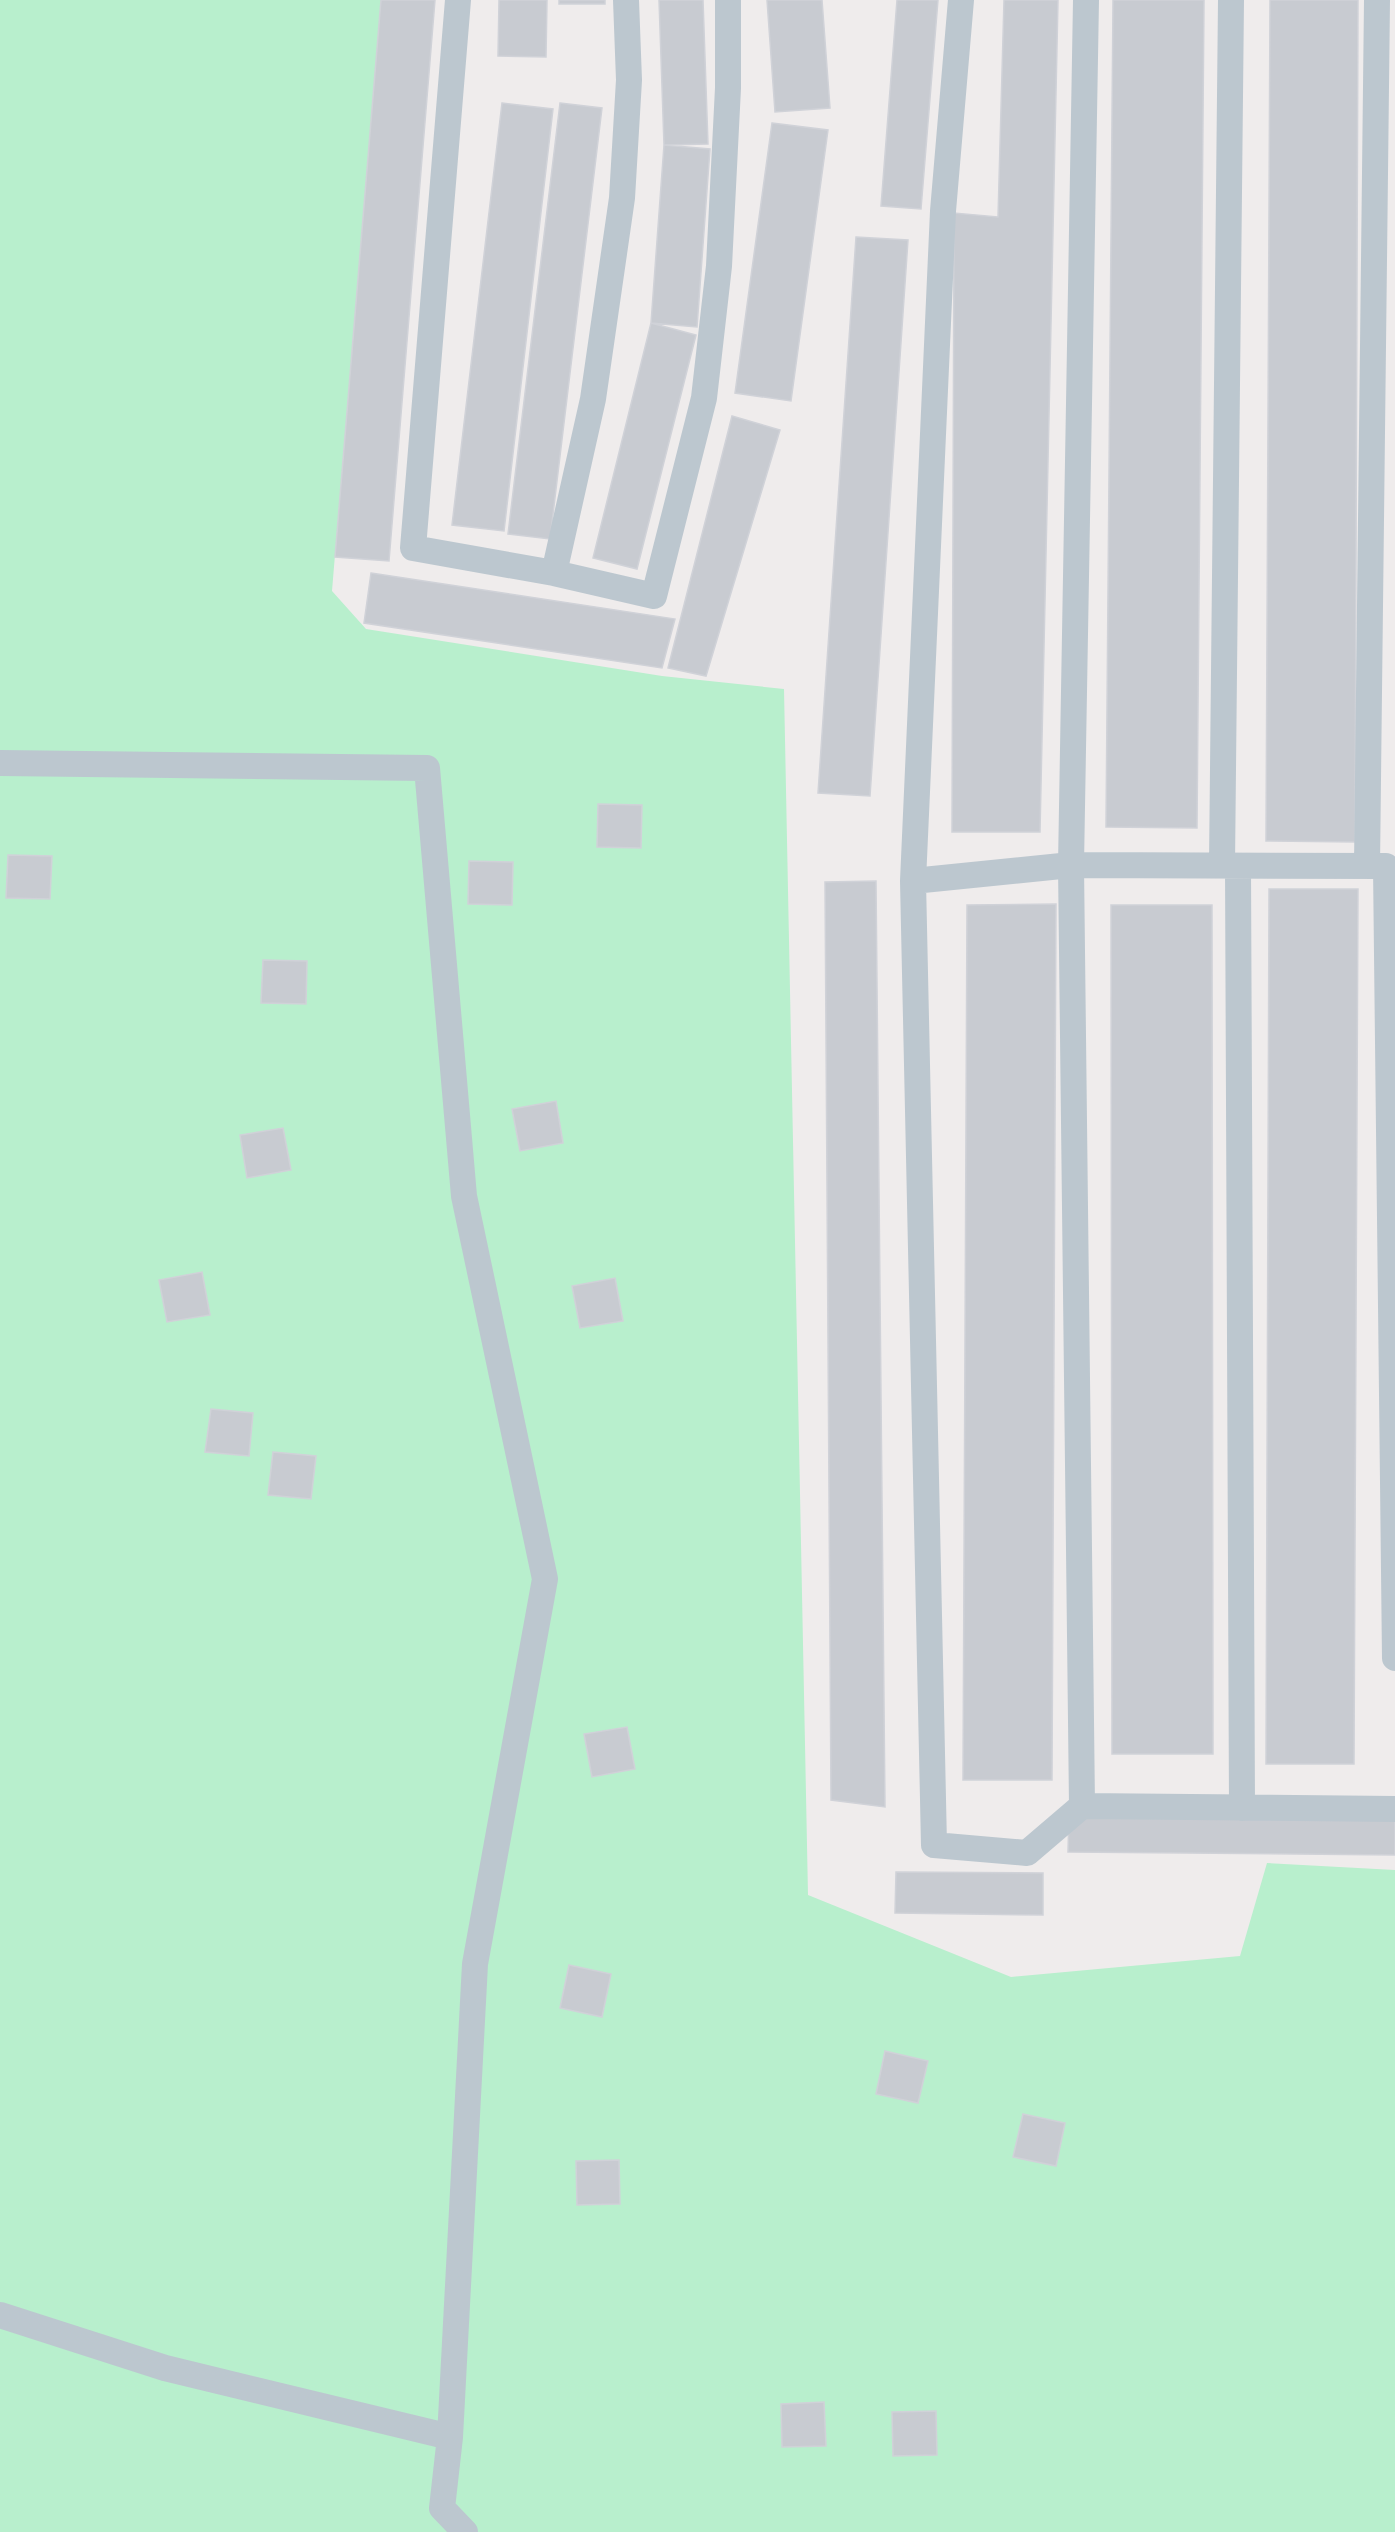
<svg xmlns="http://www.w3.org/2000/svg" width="1395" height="2532" font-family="Overpass,sans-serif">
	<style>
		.green { fill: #b8efcd }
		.building { fill: #c8cbd1; stroke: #d0d2d8; stroke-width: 1.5 }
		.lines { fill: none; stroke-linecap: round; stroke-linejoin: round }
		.service { stroke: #bcc7cf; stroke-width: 26 }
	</style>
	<rect width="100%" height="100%" fill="#efecec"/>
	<path class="green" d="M0,0H381L332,591L366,629L662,676L784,689L808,1895L1011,1977L1240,1956L1267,1863L1395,1870V2532H0Z"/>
	<path class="building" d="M381,0H435L389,561L335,557Z
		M499,0H547L546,57L498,56Z
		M559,0H605V4H559Z
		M659,0H703L708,144L664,145Z
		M767,0H822L830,108L775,112Z
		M897,0H938L921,209L881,206Z
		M1004,0H1058L1040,832H952L954,213L998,217Z
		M1113,0H1204L1197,828L1106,827Z
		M1270,0H1358L1355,842L1266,841Z
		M502,103L553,109L504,531L452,525Z
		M560,103L602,108L550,539L508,534Z
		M772,123L828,130L791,401L735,393Z
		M664,145L710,149L697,327L651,323Z
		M856,237L908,240L870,796L818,793Z
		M651,323L696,335L637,569L593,558Z
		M732,416L780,430L706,676L668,668Z
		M371,573L675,619L662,668L364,623Z
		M598,804L642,805L641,848L597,847Z
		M8,855L52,856L50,899L6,898Z
		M469,861L513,862L512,905L468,904Z
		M876,881L885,1807L831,1800L825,882Z
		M1269,889H1358L1354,1764H1266Z
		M1056,904L1052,1780H963L967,905Z
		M1111,905H1212L1213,1754H1112Z
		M263,960L307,961L306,1004L261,1003Z
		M556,1101L563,1143L520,1151L512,1109Z
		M283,1128L291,1170L247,1178L240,1135Z
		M202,1272L210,1315L167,1322L159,1280Z
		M615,1278L623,1321L580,1328L572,1286Z
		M211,1409L253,1413L249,1456L205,1452Z
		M273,1452L316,1456L311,1499L268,1495Z
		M627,1727L635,1769L592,1777L584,1734Z
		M1069,1814L1395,1817V1855L1068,1852Z
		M896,1872L1043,1873V1915L895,1913Z
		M569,1965L611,1974L602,2017L560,2008Z
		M885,2051L928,2061L918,2103L876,2094Z
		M1023,2114L1065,2123L1056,2166L1013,2157Z
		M619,2160L620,2204L577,2205L576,2161Z
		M824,2402L826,2446L782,2447L781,2404Z
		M936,2411L937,2455L893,2456L892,2412Z"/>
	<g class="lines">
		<path class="service" d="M458,0L413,548L554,573L654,596L704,398L719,266L728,88V0
			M961,0L943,211L913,881L934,1845L1027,1853L1082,1806L1395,1809
			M554,573L593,399L622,198L629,80L626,0
			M0,763L427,768L464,1196L545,1579L475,1964L450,2437L442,2508L465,2532
			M1222,865L1231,0
			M1238,866L1242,1808
			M1367,866L1377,0
			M1386,866L1395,1658
			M913,881L1071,865L1383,866
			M1082,1806L1071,865L1086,0
			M0,2315L165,2368L450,2437"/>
	</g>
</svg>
